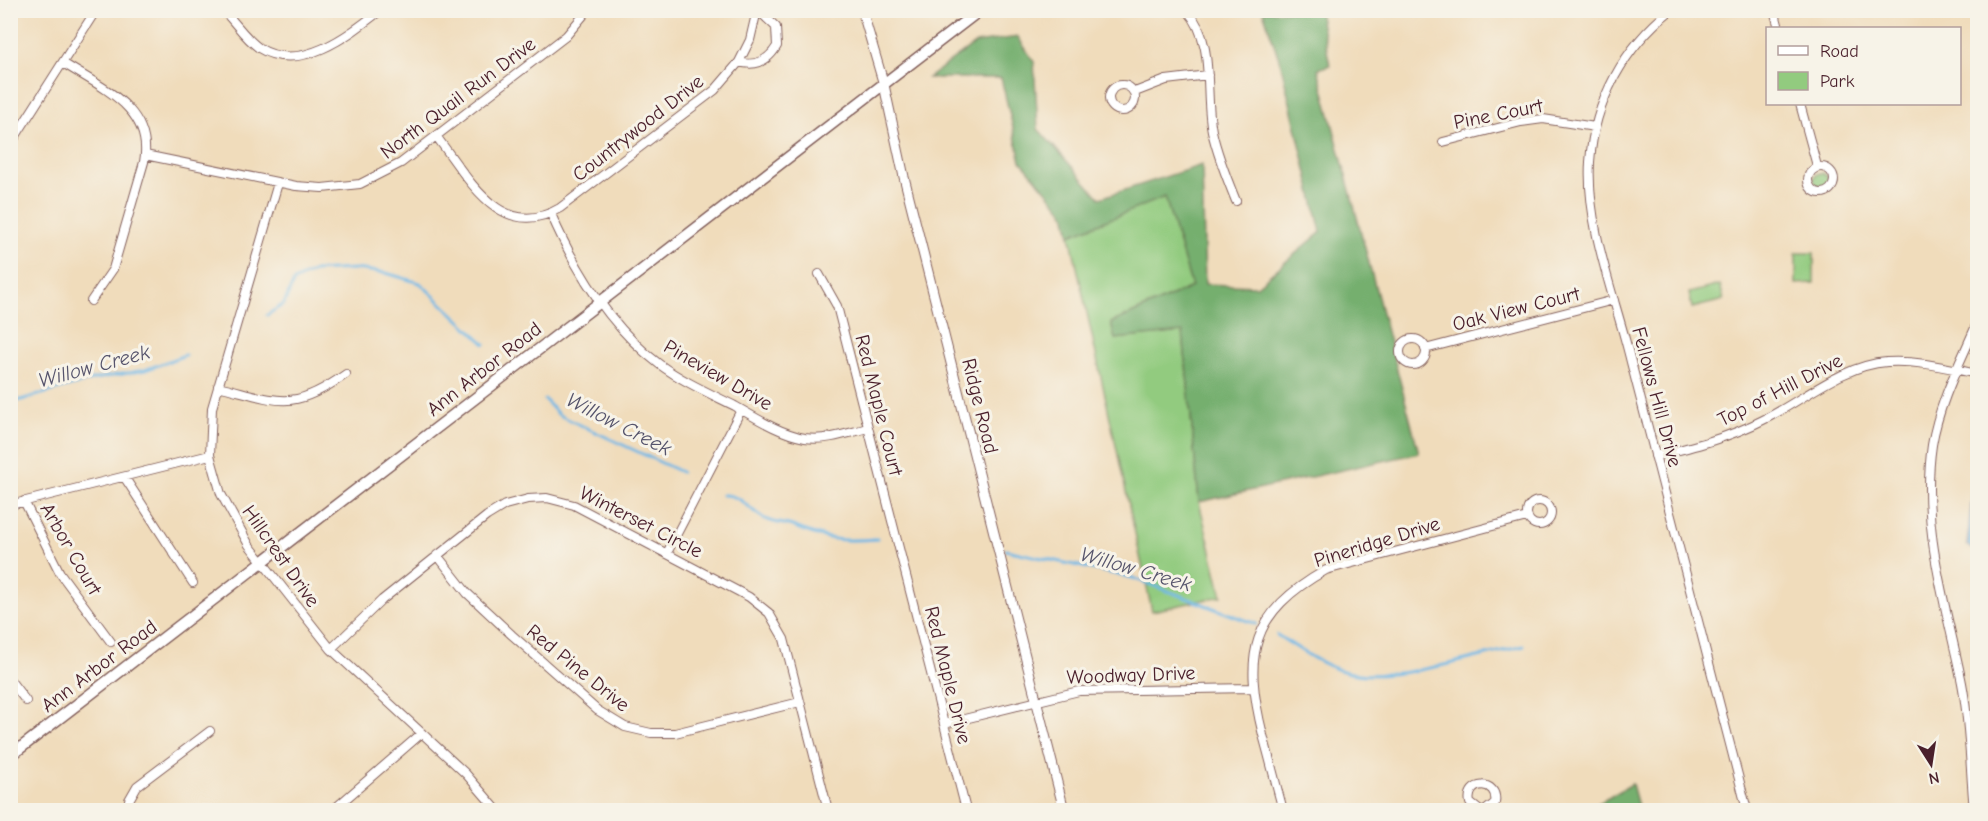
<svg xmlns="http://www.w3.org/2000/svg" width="1988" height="821" font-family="'Comic Neue',sans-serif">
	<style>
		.green { fill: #92cb7f; stroke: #6e7555; stroke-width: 1.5 }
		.forest { fill: #75af6e; stroke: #60674c; stroke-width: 1.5 }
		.water { fill: #6db7e6; stroke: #5c6b88; stroke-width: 1.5 }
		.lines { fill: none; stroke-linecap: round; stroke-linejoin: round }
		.stream { stroke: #6db7e6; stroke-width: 3 }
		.minor-casing { stroke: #84615d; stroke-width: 10 }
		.tertiary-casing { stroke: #84615d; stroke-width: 11 }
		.secondary-casing { stroke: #84615d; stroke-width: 13 }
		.minor { stroke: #fff; stroke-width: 8 }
		.tertiary { stroke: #fff; stroke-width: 9 }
		.secondary { stroke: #fff; stroke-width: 10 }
		.labels { text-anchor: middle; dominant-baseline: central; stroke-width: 6; stroke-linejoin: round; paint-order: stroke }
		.street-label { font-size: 20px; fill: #4a1f2b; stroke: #f7f3e8 }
		.water-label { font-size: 21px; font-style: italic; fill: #56546c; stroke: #f7f3e8 }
	</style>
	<rect width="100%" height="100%" fill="#f7f3e8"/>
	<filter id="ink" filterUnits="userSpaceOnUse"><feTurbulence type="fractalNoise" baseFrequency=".0167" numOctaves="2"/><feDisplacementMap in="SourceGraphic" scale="12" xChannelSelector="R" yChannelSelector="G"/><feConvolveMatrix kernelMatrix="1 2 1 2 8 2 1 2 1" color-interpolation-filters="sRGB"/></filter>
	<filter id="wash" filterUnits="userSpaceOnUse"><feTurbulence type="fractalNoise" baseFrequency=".008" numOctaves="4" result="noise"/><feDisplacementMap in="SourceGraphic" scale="24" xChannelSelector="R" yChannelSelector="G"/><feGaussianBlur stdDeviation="1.35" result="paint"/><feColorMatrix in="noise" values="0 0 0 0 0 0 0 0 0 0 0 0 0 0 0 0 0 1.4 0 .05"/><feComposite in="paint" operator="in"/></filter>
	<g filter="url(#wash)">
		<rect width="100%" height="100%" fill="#f0dcbb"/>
		<path class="green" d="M1814 180a7 7 0 1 1 14 0a7 7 0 1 1-14 0Z
			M1165,196L1192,287L1111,323L1115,339L1183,332L1199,502L1222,596L1152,611L1070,235Z
			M1796,253H1814V283L1796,284Z
			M1720,285L1724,300L1692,308L1689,293Z"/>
		<path class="forest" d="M1263,11H1319L1330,65L1318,69L1419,453L1199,502L1183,332L1115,339L1111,323L1192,287L1165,197L1070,235L1065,213L1021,161L1001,78H928L976,43L1018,37L1034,62L1038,129L1100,198L1202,165L1205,284L1257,286L1321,232L1281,65Z
			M1632,784L1639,810H1587Z"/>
		<path class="water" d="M1973,489H1977V551L1967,545Z"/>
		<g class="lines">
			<path class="stream" d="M267,315L284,304L294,281L314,271L355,269L386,273L420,283L485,344
				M545,400L559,415L681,472
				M10,403L95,379L145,370L185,355
				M722,495C742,494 749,511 765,519C773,523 783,523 792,526C827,540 840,542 877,539
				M1006,550L1133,578L1256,624
				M1277,635C1300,649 1324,668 1351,673C1395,682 1478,656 1524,646"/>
		</g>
	</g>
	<g filter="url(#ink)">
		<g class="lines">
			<defs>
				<path id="minor" d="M223,10C235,22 245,38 259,48C300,74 349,35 381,10
					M1187,10C1216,43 1204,91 1212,131C1217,154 1227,179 1236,201
					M1671,10C1624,47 1594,102 1590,162C1586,227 1616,299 1631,362C1669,511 1709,661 1747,810
					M1774,10L1779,28
					M739,62C756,67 768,61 777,46L776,27L758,10
					M63,63C100,87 154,108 144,162L113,269L91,301
					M1109 98a13 13 0 1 1 26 0a13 13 0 1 1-26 0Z
					M1135,92L1166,80L1208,75
					M1800,104L1817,166
					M436,136C468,177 500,243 560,208L715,90L739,62L750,40L757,10
					M1443,142L1521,122L1543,119L1595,127
					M10,145L96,10
					M145,155L296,186L322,188L360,184L401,163L566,36L588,10
					M1808 180a13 13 0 1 1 26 0a13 13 0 1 1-26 0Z
					M278,183L212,408L210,455L221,494L249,545L331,649L466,774L497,810
					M551,214C575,269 610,327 659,364C682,381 709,393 735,406C756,418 781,434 805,438C827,441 848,433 868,428
					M819,274L837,306L966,810
					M1400 352a13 13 0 1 1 26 0a13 13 0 1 1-26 0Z
					M1425,349L1614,300
					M218,386C279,401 291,413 346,374
					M1655,456C1692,447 1728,438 1763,420C1802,401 1842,365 1887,362C1917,360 1948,368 1978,374
					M125,478L193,583
					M1527 513a12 12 0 1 1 24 0a12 12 0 1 1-24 0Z
					M24,501L60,573L111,642
					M10,505L210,455
					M667,553L741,410
					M437,555L467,593L512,635L597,710L625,727L651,733H675L800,702
					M331,649L382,600L487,516L505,505L528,499L547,498L574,505L749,597L769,613L784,639L828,810
					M10,680L26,701
					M944,724L1079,691L1252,688
					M129,810V800L137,786L210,731
					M333,810L422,733
					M1283,810C1276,785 1270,760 1263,735C1243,655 1250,613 1326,570L1527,517
					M1479,810L1470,803C1465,780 1499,779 1495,803L1486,810
					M1974,810C1970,768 1970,725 1962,683C1946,604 1920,527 1932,445C1939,402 1961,361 1978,321"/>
				<path id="tertiary" d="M862,10L884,85L904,177L1064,810"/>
				<path id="secondary" d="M10,756L980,10"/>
			</defs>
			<use href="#minor" class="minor-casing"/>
			<use href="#tertiary" class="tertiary-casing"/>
			<use href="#secondary" class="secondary-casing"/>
			<use href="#minor" class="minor"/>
			<use href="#tertiary" class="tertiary"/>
			<use href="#secondary" class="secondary"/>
		</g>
	</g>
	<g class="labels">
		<g class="street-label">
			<text transform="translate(458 98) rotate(-37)">North Quail Run Drive</text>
			<text transform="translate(1498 114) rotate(-11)">Pine Court</text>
			<text transform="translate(638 128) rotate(-38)">Countrywood Drive</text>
			<text transform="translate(1516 309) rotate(-14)">Oak View Court</text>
			<text transform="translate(484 369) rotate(-38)">Ann Arbor Road</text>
			<text transform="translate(718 375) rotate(30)">Pineview Drive</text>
			<text transform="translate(1780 390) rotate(-27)">Top of Hill Drive</text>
			<text transform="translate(1657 397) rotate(75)">Fellows Hill Drive</text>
			<text transform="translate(879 405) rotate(76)">Red Maple Court</text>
			<text transform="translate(980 406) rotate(76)">Ridge Road</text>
			<text transform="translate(641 522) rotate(27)">Winterset Circle</text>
			<text transform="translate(1377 542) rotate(-17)">Pineridge Drive</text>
			<text transform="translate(71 549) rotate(60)">Arbor Court</text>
			<text transform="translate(281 556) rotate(55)">Hillcrest Drive</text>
			<text transform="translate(99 666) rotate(-37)">Ann Arbor Road</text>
			<text transform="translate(578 668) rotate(39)">Red Pine Drive</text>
			<text transform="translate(948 675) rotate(76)">Red Maple Drive</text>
			<text transform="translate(1131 675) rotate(-2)">Woodway Drive</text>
		</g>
		<g class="water-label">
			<text transform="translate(94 366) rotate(-15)">Willow Creek</text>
			<text transform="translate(619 424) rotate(27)">Willow Creek</text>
			<text transform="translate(1136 569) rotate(16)">Willow Creek</text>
		</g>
	</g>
	<rect width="1988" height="821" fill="none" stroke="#f7f3e8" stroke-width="36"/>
	<rect x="1766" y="27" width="195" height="78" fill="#f7f3e8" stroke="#b29e9c" stroke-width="1.5"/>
	<rect x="1778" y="46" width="30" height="9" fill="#ffffff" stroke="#b29e9c" stroke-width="1.5"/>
	<text x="1820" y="57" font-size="18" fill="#4a1f2b">Road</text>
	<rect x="1778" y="72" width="30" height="18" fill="#92cb7f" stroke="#b29e9c" stroke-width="1.5"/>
	<text x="1820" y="87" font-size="18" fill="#4a1f2b">Park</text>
	<g transform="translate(1931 764) rotate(168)" stroke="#f7f3e8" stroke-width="4.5" paint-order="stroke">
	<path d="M0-4.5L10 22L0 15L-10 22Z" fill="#4a1f2b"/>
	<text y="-9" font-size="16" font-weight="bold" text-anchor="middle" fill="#4a1f2b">N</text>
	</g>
</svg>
